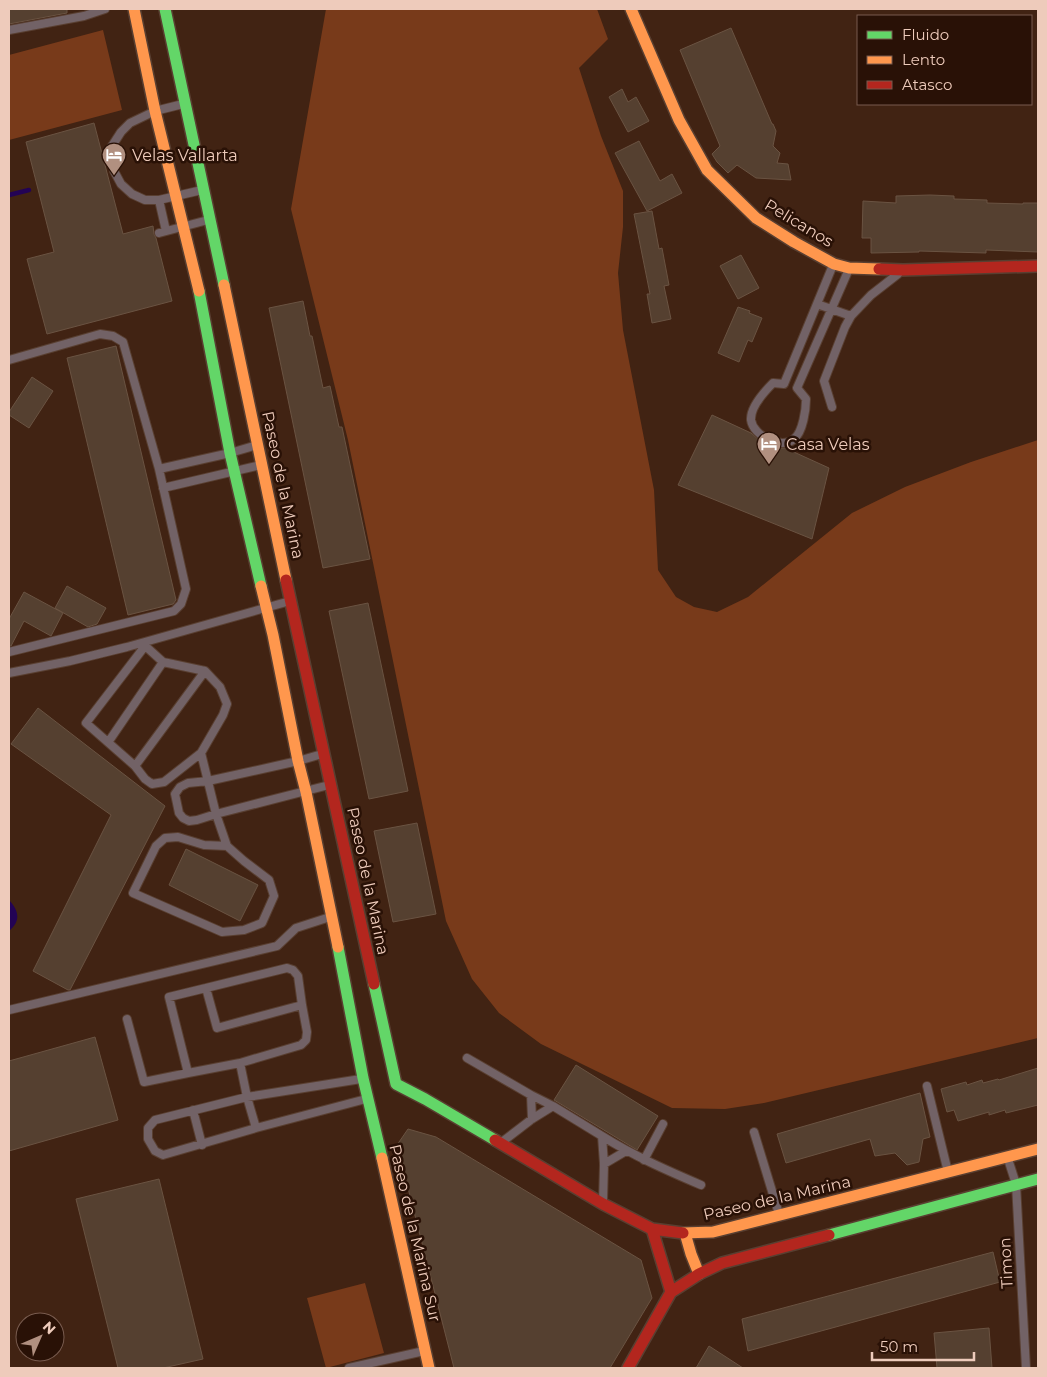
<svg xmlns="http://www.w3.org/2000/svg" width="1047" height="1377" font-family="Montserrat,sans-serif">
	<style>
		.green { fill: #783a1a }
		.water { fill: #230355 }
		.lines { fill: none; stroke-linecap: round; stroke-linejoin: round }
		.stream { stroke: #230355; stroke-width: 4.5 }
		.building { fill: #554030; stroke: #6a5342 }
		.lane-casing { stroke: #593f31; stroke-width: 10 }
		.fast-casing { stroke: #593f31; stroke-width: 14 }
		.slow-casing { stroke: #593f31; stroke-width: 14 }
		.jam-casing { stroke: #593f31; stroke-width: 14 }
		.lane { stroke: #726266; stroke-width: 8 }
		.fast { stroke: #63d668; stroke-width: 11 }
		.slow { stroke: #ff974d; stroke-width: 11 }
		.jam { stroke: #b3261e; stroke-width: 11 }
		.labels { text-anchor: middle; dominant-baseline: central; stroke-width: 5; stroke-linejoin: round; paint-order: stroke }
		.poi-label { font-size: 16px; fill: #eecbbb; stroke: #291106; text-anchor: start }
		.street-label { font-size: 16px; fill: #eecbbb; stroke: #291106 }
	</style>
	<rect width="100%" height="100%" fill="#412313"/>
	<path class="green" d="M326,9H597L608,39L579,68L601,136L623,191V227L618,273L623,330L654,490L658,570L676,597L694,607L717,612L748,597L852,513L905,487L971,462L1038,440V1038L764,1103L725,1109L672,1108L541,1044L499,1013L472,979L446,921L348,440L291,209Z
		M103,30L122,110L9,140V55Z
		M365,1283L384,1353L326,1368L307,1298Z"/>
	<path class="water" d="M9,900C19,911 21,921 9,931Z"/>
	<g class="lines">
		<path class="stream" d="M9,195L29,190"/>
	</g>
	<path class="building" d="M9,9H67V13L9,24Z
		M731,28L772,124H773L776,131L773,146L780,153L777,163L788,164L791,180L756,178L737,165L728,173L717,162L712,154L720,146L680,50Z
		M622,89L628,102L636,97L649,121L628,132L609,97Z
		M94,123L123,234L153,226L154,234L156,238L172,301L47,334L27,259L54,252L26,142Z
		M639,141L660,181L672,174L682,193L647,211L615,153Z
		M930,195L954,196V199L987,200V203L1023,204V203H1038V252L986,250V253L919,251V252L871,253V238H862L863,201L896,203V196Z
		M652,211L659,249L662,248L669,285L664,286L671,319L652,323L647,294H650L634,214Z
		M741,255L759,288L738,299L720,266Z
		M303,301L310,336H312L323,388L330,386L339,427H342L370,559L323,568L269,308Z
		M738,307L750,311L749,313L762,318L752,342L748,340L739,362L718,353Z
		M116,346L176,600L173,604L128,615L67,358Z
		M32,377L53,391L29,428L9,415V412Z
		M712,415L751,433L759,440L767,445L775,448H785L829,468L812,539L678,485Z
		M67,586L106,608L97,624L88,627L55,608Z
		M24,592L63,613L51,636L24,621L11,646H9V619Z
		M368,603L408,791L369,799L329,611Z
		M38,708L165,806L70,990H68L33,971L111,815L11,744Z
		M417,823L436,914L393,922L374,831Z
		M186,849L258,885L240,921L169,885Z
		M95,1037L118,1120L9,1151V1061Z
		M576,1065L658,1116L637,1150L554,1100Z
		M1038,1068V1105L1006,1113L1005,1110L989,1115V1112L958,1121L954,1110L947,1112L941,1089L966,1082L967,1085L982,1080L983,1083L998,1079L999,1080Z
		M920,1093L930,1137L923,1139L919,1162L907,1165L895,1153L875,1156L870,1139L786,1163L777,1134Z
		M408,1129L436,1137L641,1260L652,1298L610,1368H454L397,1145Z
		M159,1179L203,1359L163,1368H118L76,1199Z
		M993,1252L1000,1282L748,1351L742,1319Z
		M989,1328L992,1368H937L934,1333Z
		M709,1346L743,1368H696Z"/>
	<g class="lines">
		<defs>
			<path id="lane" d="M9,30L84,16L105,9
				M183,104L155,111L130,123L121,132L112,146L114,171L121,184L132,194L145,200H159L202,190
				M159,200L166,231
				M159,233L208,220
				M833,265L784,384L773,383C765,391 750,407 751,420C753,436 782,450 794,439C803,432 806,409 806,399L797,388L849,269
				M817,304L851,316
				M9,360L100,334L113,336L123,342L159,469L186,589L181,604L174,611L9,652
				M832,407L824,381L845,327L851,316L871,295L898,274
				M159,469L230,453L257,445
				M163,488L261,465
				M142,643L163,662L205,671L220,687L227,704L223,715L201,753L216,814L227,846L244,861L269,880L274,896L262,923L244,930L222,932L133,893L156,846L165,838L178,837L204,845L227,846
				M145,646L86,723L135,766L145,779L152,784L164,782L201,753
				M9,673L70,661L127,647L290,601
				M109,741L163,662
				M322,754L298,761L208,781L188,783L180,787L175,794L179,813L183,818L189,821L197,820L216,814L329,785
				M135,766L205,671
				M206,988L169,997L188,1073L240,1063L301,1045L306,1040L307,1032L302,1005L298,976L293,970L287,968L206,988L217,1028L302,1005
				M9,1010L277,946L296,928L330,917
				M127,1019L144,1082L188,1073
				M467,1058L531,1095
				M240,1063L247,1097L256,1128
				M361,1079L247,1097L155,1120L148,1128V1139L155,1151L163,1155L256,1128L366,1099
				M927,1086L948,1172
				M193,1110L202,1145
				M532,1119L531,1095L553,1106
				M754,1132L779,1214
				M602,1136C634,1156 666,1170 701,1185
				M502,1142L532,1119L553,1106L602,1136L604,1164L603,1202
				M1008,1159L1016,1184L1026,1368
				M644,1160L663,1124
				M604,1164L626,1151
				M349,1368L424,1351"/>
			<path id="fast" d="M165,9L224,285
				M199,291L230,453L261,586
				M338,947L363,1078L382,1158
				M374,984L396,1084L425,1099L495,1140
				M829,1235L1038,1179"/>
			<path id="slow" d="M134,9L155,111L199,291
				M631,9L679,120L707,170L756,218L794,242L834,264L849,268L879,269
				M224,285L286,580
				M261,586L273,635L298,761L306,792L338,947
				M382,1158L429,1368
				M683,1233L713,1232L1038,1149
				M685,1233L691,1254L699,1274"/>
			<path id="jam" d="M879,269L903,270L1038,266
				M286,580L374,984
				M495,1140L603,1204L652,1229L683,1233
				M652,1229L671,1292
				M628,1368L671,1292L699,1274L722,1263L829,1235"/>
		</defs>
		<use href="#lane" class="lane-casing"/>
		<use href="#fast" class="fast-casing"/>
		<use href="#slow" class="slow-casing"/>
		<use href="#jam" class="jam-casing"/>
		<use href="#lane" class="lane"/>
		<use href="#fast" class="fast"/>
		<use href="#slow" class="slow"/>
		<use href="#jam" class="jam"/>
	</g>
	<defs>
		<symbol id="hotel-pin" viewBox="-11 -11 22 30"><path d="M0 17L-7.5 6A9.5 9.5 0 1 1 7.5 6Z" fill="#b19080" stroke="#291106"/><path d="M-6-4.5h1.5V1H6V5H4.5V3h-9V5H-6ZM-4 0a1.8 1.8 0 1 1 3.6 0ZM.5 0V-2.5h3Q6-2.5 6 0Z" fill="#fff"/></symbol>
	</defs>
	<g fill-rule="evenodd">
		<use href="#hotel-pin" x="100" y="141" width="28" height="38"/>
		<use href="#hotel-pin" x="755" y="430" width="28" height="38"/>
	</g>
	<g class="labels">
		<g class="poi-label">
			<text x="132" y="155">Velas Vallarta</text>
			<text x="786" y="444">Casa Velas</text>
		</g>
		<g class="street-label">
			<text transform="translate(799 223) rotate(31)">Pelicanos</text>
			<text transform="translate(283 485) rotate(78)">Paseo de la Marina</text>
			<text transform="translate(368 881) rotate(78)">Paseo de la Marina</text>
			<text transform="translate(777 1198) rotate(-13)">Paseo de la Marina</text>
			<text transform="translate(415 1233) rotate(77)">Paseo de la Marina Sur</text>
			<text transform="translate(1006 1263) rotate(-93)">Timon</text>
		</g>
	</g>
	<rect width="1047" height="1377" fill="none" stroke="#eecbbb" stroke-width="20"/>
	<rect x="857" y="15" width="175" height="90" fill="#291106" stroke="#785b4e"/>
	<rect x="867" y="31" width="25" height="8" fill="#63d668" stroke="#785b4e"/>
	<text x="902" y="40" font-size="15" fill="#eecbbb">Fluido</text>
	<rect x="867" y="56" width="25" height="8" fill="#ff974d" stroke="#785b4e"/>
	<text x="902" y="65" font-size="15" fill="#eecbbb">Lento</text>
	<rect x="867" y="81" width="25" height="8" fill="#b3261e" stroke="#785b4e"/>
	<text x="902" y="90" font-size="15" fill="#eecbbb">Atasco</text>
	<g transform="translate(40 1337) rotate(45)"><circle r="24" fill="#291106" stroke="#785b4e"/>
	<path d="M0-4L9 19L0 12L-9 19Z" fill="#b19080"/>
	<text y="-8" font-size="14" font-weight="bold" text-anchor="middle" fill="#eecbbb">N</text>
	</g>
	<path d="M872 1352v8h102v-8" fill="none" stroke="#eecbbb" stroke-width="2.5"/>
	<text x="880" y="1352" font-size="15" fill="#eecbbb" stroke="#291106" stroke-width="4" paint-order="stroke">50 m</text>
</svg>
